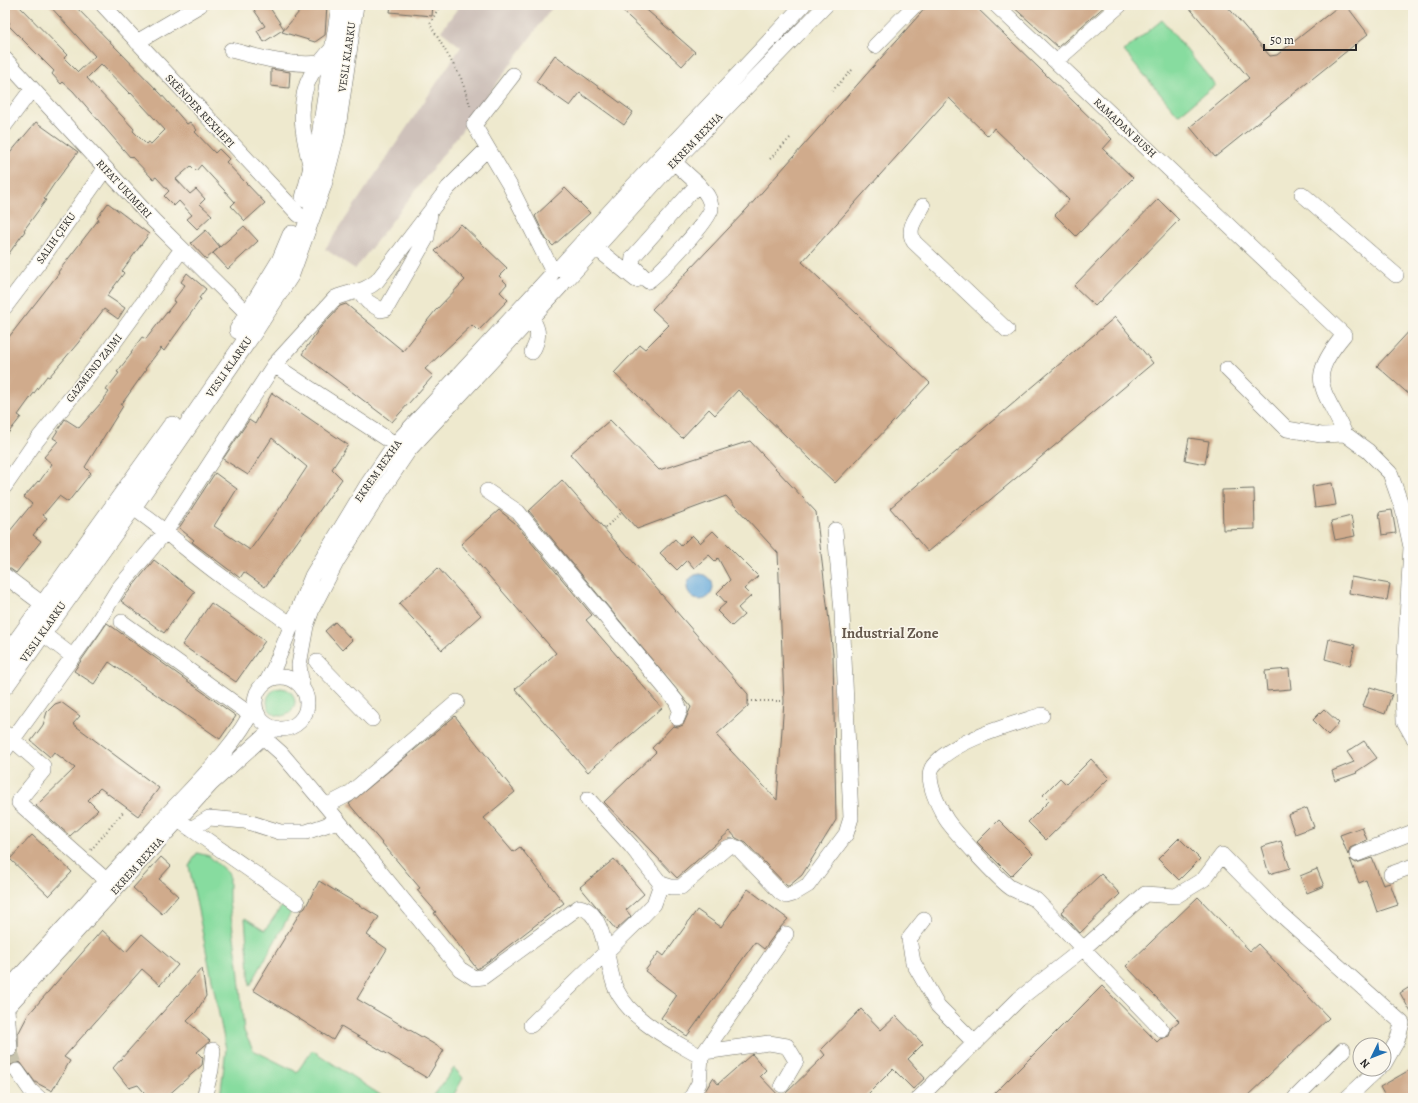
<svg xmlns="http://www.w3.org/2000/svg" width="1418" height="1103" font-family="Alegreya,serif">
	<style>
		.industrial { fill: #cec1ba }
		.green { fill: #87dc9f; stroke: #598465 }
		.water { fill: #67aadb; stroke: #496a83 }
		.building { fill: #d0ab8c; fill-rule: evenodd }
		.lines { fill: none; stroke-linecap: round; stroke-linejoin: round }
		.minor-tunnel { stroke: #c7c3ad; stroke-width: 15; stroke-dasharray: 15 8; stroke-linecap: butt }
		.minor-casing { stroke: #6f6e64; stroke-width: 16 }
		.major-casing { stroke: #6f6e64; stroke-width: 20 }
		.path { stroke: #6f6e64; stroke-width: 2; stroke-dasharray: 1 3; stroke-linecap: butt }
		.minor { stroke: #fff; stroke-width: 15 }
		.major { stroke: #fff; stroke-width: 19 }
		.labels { text-anchor: middle; dominant-baseline: central; stroke-width: 3; stroke-linejoin: round; paint-order: stroke }
		.street-label { font-size: 11px; fill: #2b2b2b; stroke: #fbf7ec }
		.district-label { font-size: 15px; font-weight: bold; fill: #65584d; stroke: #fbf7ec }
	</style>
	<rect width="100%" height="100%" fill="#fbf7ec"/>
	<filter id="ink" filterUnits="userSpaceOnUse"><feTurbulence type="fractalNoise" baseFrequency=".025" numOctaves="2"/><feDisplacementMap in="SourceGraphic" scale="8" xChannelSelector="R" yChannelSelector="G"/><feConvolveMatrix kernelMatrix="1 2 1 2 8 2 1 2 1" color-interpolation-filters="sRGB"/></filter>
	<filter id="wash" filterUnits="userSpaceOnUse"><feTurbulence type="fractalNoise" baseFrequency=".012" numOctaves="4" result="noise"/><feDisplacementMap in="SourceGraphic" scale="16" xChannelSelector="R" yChannelSelector="G"/><feGaussianBlur stdDeviation="0.9" result="paint"/><feColorMatrix in="noise" values="0 0 0 0 0 0 0 0 0 0 0 0 0 0 0 0 0 1.4 0 .05"/><feComposite in="paint" operator="in"/></filter>
	<g filter="url(#wash)">
		<rect width="100%" height="100%" fill="#eee9ce"/>
		<path class="industrial" d="M460,5H554L473,116L355,269L325,249L461,47L441,31Z"/>
		<path class="green" d="M1162,20L1215,85L1178,115L1124,51Z
			M267 702a14 14 0 1 1 28 0a14 14 0 1 1-28 0Z
			M197,853L209,856L229,874V902L238,965L244,1031L253,1050L297,1072L312,1050L385,1098H220L226,1049L189,866Z
			M282,906L291,912L250,986L245,918L265,930Z
			M454,1068L463,1078L452,1098H432Z"/>
		<path class="water" d="M687 587a13 13 0 1 1 26 0a13 13 0 1 1-26 0Z"/>
		<g id="blocks">
			<path class="building" d="M5,5H18L67,55L64,58L78,72L95,56L49,5H74L161,94L187,124L190,122L197,130L195,132L215,153L219,149L229,159L226,162L265,203L245,221L231,206L235,202L201,165L196,171L191,166L176,179L190,194L196,189L205,199L200,204L212,215L197,229L187,219L192,215L179,201L174,206L164,196L169,191L156,177L153,179L131,156L130,157L73,91L63,82L61,84L52,74L54,71L8,25L10,23L5,19ZM101,64L130,94L131,93L165,130L151,144L148,142L146,144L133,131L134,129L87,78Z
				M261,5H268L284,29L264,42L257,31L265,26L254,10Z
				M305,5H327L325,35L315,42L282,32Z
				M391,5H433L432,16L390,12Z
				M616,5H641L695,52L682,66Z
				M928,5H974L1112,139L1103,149L1133,178L1076,236L1055,215L1069,200L994,128L988,136L949,98L802,262L930,383L835,483L738,390L715,415L709,409L682,438L614,373L640,345L645,349L669,325L652,309L747,209Z
				M1011,5H1106L1058,47Z
				M1187,5H1226L1270,56L1277,55L1340,5H1346L1368,34L1215,157L1190,127L1249,78Z
				M555,55L633,112L624,125L580,93L570,106L536,82Z
				M271,69L290,72L289,88L271,86Z
				M36,122L78,152L54,184L44,199L46,200L24,230L25,231L5,259V159Z
				M565,188L590,213L553,246L546,239L535,216Z
				M1158,199L1179,220L1095,306L1074,286Z
				M108,203L149,234L122,271L124,273L107,296L125,308L118,319L104,309L78,343L49,377L47,376L31,397L18,415L21,417L5,437V342L59,273L58,272L99,219L97,218Z
				M461,224L507,268L499,276L507,284L500,292L508,300L478,331L472,325L425,369L433,376L392,422L302,354L319,329L340,306L346,304L403,351L435,311L465,280L435,251Z
				M244,226L258,241L228,269L213,253Z
				M206,230L220,247L206,259L191,243Z
				M187,273L206,289L199,298L201,299L164,351L161,348L145,369L146,370L121,405L123,406L85,467L91,473L68,502L59,496L43,515L47,518L33,535L41,541L16,573L5,565V537L32,504L24,497L38,481L39,482L52,464L44,457L58,441L53,438L65,419L79,428L101,403L109,392L106,390L119,373L117,372L132,353L131,352L142,337L146,339L175,302L173,301L185,285L181,282Z
				M1115,317L1153,363L928,552L890,508Z
				M1413,327V398L1377,366Z
				M272,393L348,445L332,469L342,479L265,587L244,572L240,578L192,542L194,540L179,528L215,473L237,489L214,526L250,550L276,514L307,467L272,438L248,475L223,459L249,420L255,424Z
				M610,420L659,470L750,441L816,512L833,654L836,820L802,875L789,886H787L746,843L736,838L730,831L677,878L604,802L656,752L652,748L673,726L678,727L683,725L691,707L529,511L562,480L748,694V706L716,735L777,800L784,701L778,553L726,496L637,529L570,454Z
				M1189,438L1209,441L1205,464L1185,460Z
				M1332,483L1336,505L1315,508L1312,486Z
				M1254,489L1255,529L1223,530L1222,490Z
				M499,510L515,523L592,615L586,620L662,708L588,772L515,689L556,653L461,544Z
				M1392,510L1396,533L1382,535L1379,512Z
				M1351,516L1355,536L1335,540L1331,521Z
				M713,531L758,576L744,589L751,596L738,608L744,615L732,626L717,611L726,603L717,593L730,580L718,558L715,561L709,555L694,568L687,560L677,570L660,553L675,539L681,546L692,535L700,543Z
				M154,560L195,592L164,633L121,601Z
				M438,568L481,615L442,650L399,604Z
				M1351,577L1390,584L1387,600L1349,593Z
				M211,603L265,641L236,682L182,645Z
				M335,622L352,640L342,650L325,631Z
				M107,623L236,716L220,739L109,662L94,684L74,671Z
				M1329,639L1355,645L1350,666L1325,659Z
				M1289,669L1291,689L1267,691L1265,671Z
				M1370,687L1392,694L1385,714L1363,706Z
				M61,702L80,716L73,724L159,788L138,816L100,788L88,800L98,810L70,836L36,806L75,768L54,752L50,757L31,741L43,725L47,712L55,704Z
				M1324,709L1339,723L1328,735L1313,720Z
				M455,716L515,792L484,818L513,852L520,847L564,903L489,961L477,969L434,913L436,912L417,890L420,888L349,804Z
				M1364,741L1377,758L1356,772L1357,773L1335,781L1332,771L1354,762L1347,752Z
				M1091,759L1109,778L1046,840L1028,822L1049,801L1043,795L1060,778L1066,784Z
				M1307,808L1314,827L1295,834L1288,815Z
				M999,820L1033,854L1011,876L977,842Z
				M1362,827L1367,840L1350,848L1348,855L1340,835Z
				M32,835L72,872L49,896L10,859Z
				M1179,838L1200,859L1179,880L1158,859Z
				M1281,841L1290,868L1269,874L1261,847Z
				M161,857L171,866L159,879L178,896L162,914L133,888Z
				M1372,858L1383,885L1390,883L1398,905L1377,912L1366,880L1359,883L1350,859L1356,863Z
				M614,859L644,894L626,910L631,916L616,930L580,887Z
				M1317,869L1324,886L1307,893L1300,876Z
				M1101,874L1120,894L1080,933L1061,912Z
				M319,881L379,917L367,935L387,949L357,999L444,1050L427,1078L341,1026L333,1040L253,990L301,911L305,908Z
				M748,889L788,919L779,929L764,949L755,942L687,1036L661,1018L677,995L645,971L659,952L664,956L697,910L721,927Z
				M1198,897L1250,951L1258,944L1329,1018L1245,1098H990L1102,986L1157,1042L1160,1039L1169,1036L1171,1028L1179,1021L1126,966Z
				M102,930L126,952L142,934L178,965L160,985L142,969L64,1057L70,1061L52,1091L35,1082L21,1063L16,1062L9,1066L5,1064V1056L11,1058L18,1053V1034L28,1015Z
				M202,968L206,996L196,1012L187,1021L210,1041L197,1052L203,1058L202,1065L165,1098H149L138,1085L129,1088L113,1068Z
				M1413,985V1016L1400,993Z
				M861,1009L881,1030L896,1016L923,1044L908,1059L925,1078L913,1089L893,1069L864,1098H701L713,1078L718,1084L752,1054L766,1070L760,1076L781,1098L825,1055L821,1050Z
				M1413,1068V1098H1386L1380,1087Z"/>
		</g>
	</g>
	<g filter="url(#ink)">
		<use href="#blocks" fill-opacity="0" stroke="#6f6e64" stroke-width="1"/>
		<g class="lines">
			<path class="minor-tunnel" d="M10,1049L17,1071"/>
			<defs>
				<path id="minor" d="M103,5L299,215
					M996,5L1344,335C1305,381 1324,387 1345,434
					M137,42L200,5
					M875,46L915,5
					M231,50C261,58 289,66 320,63
					M1064,54L1120,5
					M5,59L154,221L255,321
					M513,75L474,125L510,186L553,272
					M5,125L32,89
					M674,162L698,184
					M312,172C304,141 295,105 311,75C318,64 327,54 336,44
					M698,184C705,192 711,198 711,209C710,220 659,274 648,281L632,265L633,257Z
					M1302,194L1396,275
					M923,206C916,218 906,229 914,242L1007,330
					M596,248L636,280
					M557,270L630,189L803,5
					M567,280L674,162L826,5
					M363,291V296L368,302L381,310L386,309L427,237L430,212
					M5,307L43,257L105,169
					M532,319C540,331 539,339 532,352
					M274,365L395,444
					M1227,369L1287,429L1321,435L1345,434L1368,451L1390,473L1403,510L1411,547L1403,692L1404,721L1413,737
					M5,486L34,444L108,351L182,249
					M487,491L518,512L676,701L680,710L677,718
					M132,507C166,530 195,558 228,581C249,596 271,609 291,625
					M5,576L52,611
					M122,622L251,715
					M42,633L72,656
					M317,662L372,719
					M255 703a26 26 0 1 1 52 0a26 26 0 1 1-52 0Z
					M267,681L274,668L312,576L367,485L395,444L551,275
					M302,688L299,665L306,626L313,607L337,561L380,493L409,450L562,285
					M1042,715C1011,725 953,740 933,766C924,779 939,807 946,819C953,830 1000,881 1011,888C1019,892 1028,896 1036,900L1162,1030
					M6,734L43,766V771L20,799L19,803L106,880
					M263,737L281,753L326,806L460,969L474,978L483,977L579,907C607,911 606,969 616,989C632,1022 671,1039 701,1057
					M5,750L95,626L118,589L166,531L274,365L335,298C352,290 362,294 377,281L448,188L487,149
					M326,806L349,794L457,702
					M184,824L297,903
					M191,829L209,818L245,821L280,832H306L338,821
					M1357,854L1413,832
					M1391,874L1413,866
					M661,884L671,887H681L726,848L732,846L739,849L781,893L786,896L793,894L808,885L846,834L851,818L842,612L835,530
					M924,920L909,939L913,962L938,1006L975,1043
					M5,992C57,935 108,878 160,822C191,788 237,746 255,705
					M7,1009L10,1049
					M5,1010L211,784L263,737L276,728
					M531,1025L637,922L654,904L661,884L631,846L588,799
					M704,1052L769,1043L787,1046L796,1061L782,1085
					M17,1071L31,1091L39,1098
					M204,1098L211,1070L213,1050
					M691,1098L699,1083L701,1057L786,934
					M919,1098L1019,999L1084,948L1145,894L1176,896L1204,879L1222,855L1276,910L1402,1023L1397,1041L1384,1064
					M1295,1098L1343,1050
					M1347,1098L1378,1069"/>
				<path id="major" d="M305,198L321,136L341,5
					M239,330L281,261L292,235
					M5,659L172,426
					M5,685L132,507L254,330L290,274L322,185L335,135L354,5"/>
			</defs>
			<use href="#minor" class="minor-casing"/>
			<use href="#major" class="major-casing"/>
			<path class="path" d="M440,5L430,24L461,78L471,108
				M832,91L853,69
				M770,159L792,136
				M605,528L622,512
				M748,701H784
				M91,850L123,812"/>
			<use href="#minor" class="minor"/>
			<use href="#major" class="major"/>
		</g>
	</g>
	<g class="labels">
		<g class="street-label">
			<text transform="translate(347 57) rotate(-82)">VESLI KLARKU</text>
			<text transform="translate(200 111) rotate(47)">SKËNDER REXHEPI</text>
			<text transform="translate(1125 128) rotate(43)">RAMADAN BUSH</text>
			<text transform="translate(695 141) rotate(-46)">EKREM REXHA</text>
			<text transform="translate(124 189) rotate(47)">RIFAT UKIMERI</text>
			<text transform="translate(56 238) rotate(-55)">SALIH ÇEKU</text>
			<text transform="translate(229 367) rotate(-55)">VESLI KLARKU</text>
			<text transform="translate(94 368) rotate(-52)">GAZMEND ZAJMI</text>
			<text transform="translate(378 471) rotate(-55)">EKREM REXHA</text>
			<text transform="translate(43 632) rotate(-55)">VESLI KLARKU</text>
			<text transform="translate(137 866) rotate(-48)">EKREM REXHA</text>
		</g>
		<g class="district-label">
			<text x="890" y="633">Industrial Zone</text>
		</g>
	</g>
	<rect width="1418" height="1103" fill="none" stroke="#fbf7ec" stroke-width="20"/>
	<g transform="translate(1372 1057) rotate(227)"><circle r="19" fill="#fbf7ec" stroke="#a8a59f"/>
	<path d="M0-3L7 15L0 10L-7 15Z" fill="#1f6fb2"/>
	<text y="-6" font-size="11" font-weight="bold" text-anchor="middle" fill="#2b2b2b">N</text>
	</g>
	<path d="M1264 44v6h92v-6" fill="none" stroke="#2b2b2b" stroke-width="2"/>
	<text x="1270" y="44" font-size="12" fill="#2b2b2b" stroke="#fbf7ec" stroke-width="3" paint-order="stroke">50 m</text>
</svg>
